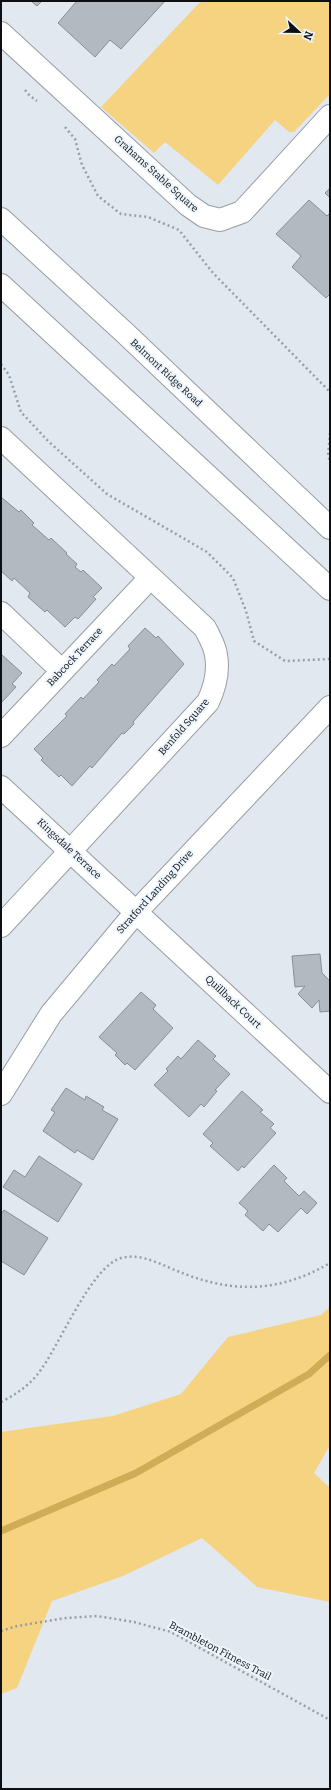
<svg xmlns="http://www.w3.org/2000/svg" width="331" height="1790" font-family="Bitter,serif">
	<style>
		.green { fill: #f6d381 }
		.lines { fill: none; stroke-linecap: round; stroke-linejoin: round }
		.stream { stroke: #cfac56; stroke-width: 7 }
		.building { fill: #b2b9c0; stroke: #888e95 }
		.minor-casing { stroke: #979ea4; stroke-width: 24 }
		.secondary-casing { stroke: #979ea4; stroke-width: 24 }
		.path { stroke: #999ea5; stroke-width: 2.5; stroke-dasharray: 2 3; stroke-linecap: butt }
		.minor { stroke: #fff; stroke-width: 22 }
		.secondary { stroke: #fff; stroke-width: 22 }
		.labels { text-anchor: middle; dominant-baseline: central; stroke-width: 4; stroke-linejoin: round; paint-order: stroke }
		.street-label { font-size: 10px; fill: #0d0f12; stroke: #eef6fd }
	</style>
	<rect width="100%" height="100%" fill="#e1e8f0"/>
	<path class="green" d="M201,1H330V94L294,132H289L275,120L218,185L165,142L154,153L101,107Z
		M330,1307V1445L314,1473L330,1488V1602L257,1587L202,1538L123,1576L52,1601L17,1688L1,1694V1432L113,1416L181,1394L228,1337L321,1315Z"/>
	<g class="lines">
		<path class="stream" d="M1,1531L136,1473L309,1374L330,1355"/>
	</g>
	<path class="building" d="M31,1H42L37,6Z
		M75,1H165L121,49L110,40L95,57L58,23L76,2Z
		M330,188V198L325,193Z
		M309,200L327,216L330,213V294L326,298L292,267L301,256L276,234Z
		M1,497L19,512L21,510L34,523L32,525L49,540L51,538L67,553L66,554L77,564L75,567L81,572L83,570L102,588L93,597L96,599L78,619L75,617L65,627L47,610L45,612L28,597L30,593L14,578L12,581L1,571Z
		M145,628L156,638L158,636L184,664L133,722L134,724L124,734L122,733L92,768L90,766L72,786L61,775L59,777L41,760L43,758L34,749L67,716L65,714L81,697L83,699L99,682L97,680L112,664L114,666L130,649L128,646Z
		M1,654L22,673L12,684L16,687L1,703Z
		M320,954L322,973L330,981V1011L320,1012L319,1000L312,1008L298,994L305,986L295,987L292,956Z
		M141,992L156,1005L153,1009L173,1028L135,1070L127,1063L125,1065L115,1055L117,1053L99,1037Z
		M198,1040L216,1056L213,1059L230,1074L215,1090L217,1091L204,1107L201,1104L189,1117L154,1085L168,1071L166,1069L178,1056L181,1059Z
		M66,1088L85,1100L86,1096L104,1107L102,1110L118,1119L93,1160L77,1150L75,1153L43,1131L55,1112L51,1110Z
		M242,1091L263,1110L260,1112L274,1124L270,1128L276,1133L244,1168L242,1166L238,1171L210,1146L213,1143L203,1134Z
		M39,1156L82,1184L58,1222L3,1187L14,1170L25,1177Z
		M274,1165L287,1178L284,1181L299,1196L304,1191L317,1203L307,1214L301,1208L278,1232L269,1224L263,1231L245,1215L248,1211L239,1203Z
		M4,1210L48,1238L24,1275L1,1261V1214Z"/>
	<g class="lines">
		<defs>
			<path id="minor" d="M1,33L188,205L204,216L220,220L242,212L330,116
				M1,438L205,628C209,636 215,646 216,655C219,671 215,687 208,702L1,926
				M1,613L62,671
				M1,736L150,578
				M1,787L330,1092
				M1,1094L51,1014L137,911L330,707"/>
			<path id="secondary" d="M1,219L125,333L330,528
				M1,285L330,589"/>
		</defs>
		<use href="#minor" class="minor-casing"/>
		<use href="#secondary" class="secondary-casing"/>
		<path class="path" d="M25,90L30,96L37,101
			M65,127L75,139L82,165L98,196L121,214L148,217L179,230L213,273L330,392
			M1,364L9,375L21,412L48,441L107,494L207,552L233,578L246,611L254,641L285,661L330,659
			M330,433L328,457L330,460
			M1,1402C15,1395 27,1387 37,1375C59,1348 90,1267 121,1258C142,1252 165,1267 185,1274C237,1294 282,1291 330,1263
			M1,1631L17,1626L66,1618L97,1616L134,1622L171,1632L330,1720"/>
		<use href="#minor" class="minor"/>
		<use href="#secondary" class="secondary"/>
	</g>
	<g class="labels">
		<g class="street-label">
			<text transform="translate(156 174) rotate(42)">Grahams Stable Square</text>
			<text transform="translate(166 373) rotate(43)">Belmont Ridge Road</text>
			<text transform="translate(75 657) rotate(-47)">Babcock Terrace</text>
			<text transform="translate(184 727) rotate(-49)">Benfold Square</text>
			<text transform="translate(69 849) rotate(43)">Kingsdale Terrace</text>
			<text transform="translate(155 892) rotate(-48)">Stratford Landing Drive</text>
			<text transform="translate(233 1002) rotate(43)">Quillback Court</text>
			<text transform="translate(220 1651) rotate(28)">Brambleton Fitness Trail</text>
		</g>
	</g>
	<rect width="331" height="1790" fill="none" stroke="#0d0f12" stroke-width="4"/>
	<g transform="translate(299 32) rotate(112)" stroke="#eef6fd" stroke-width="3" paint-order="stroke">
	<path d="M0-3L7 15L0 10L-7 15Z" fill="#0d0f12"/>
	<text y="-6" font-size="11" font-weight="bold" text-anchor="middle" fill="#0d0f12">N</text>
	</g>
</svg>
